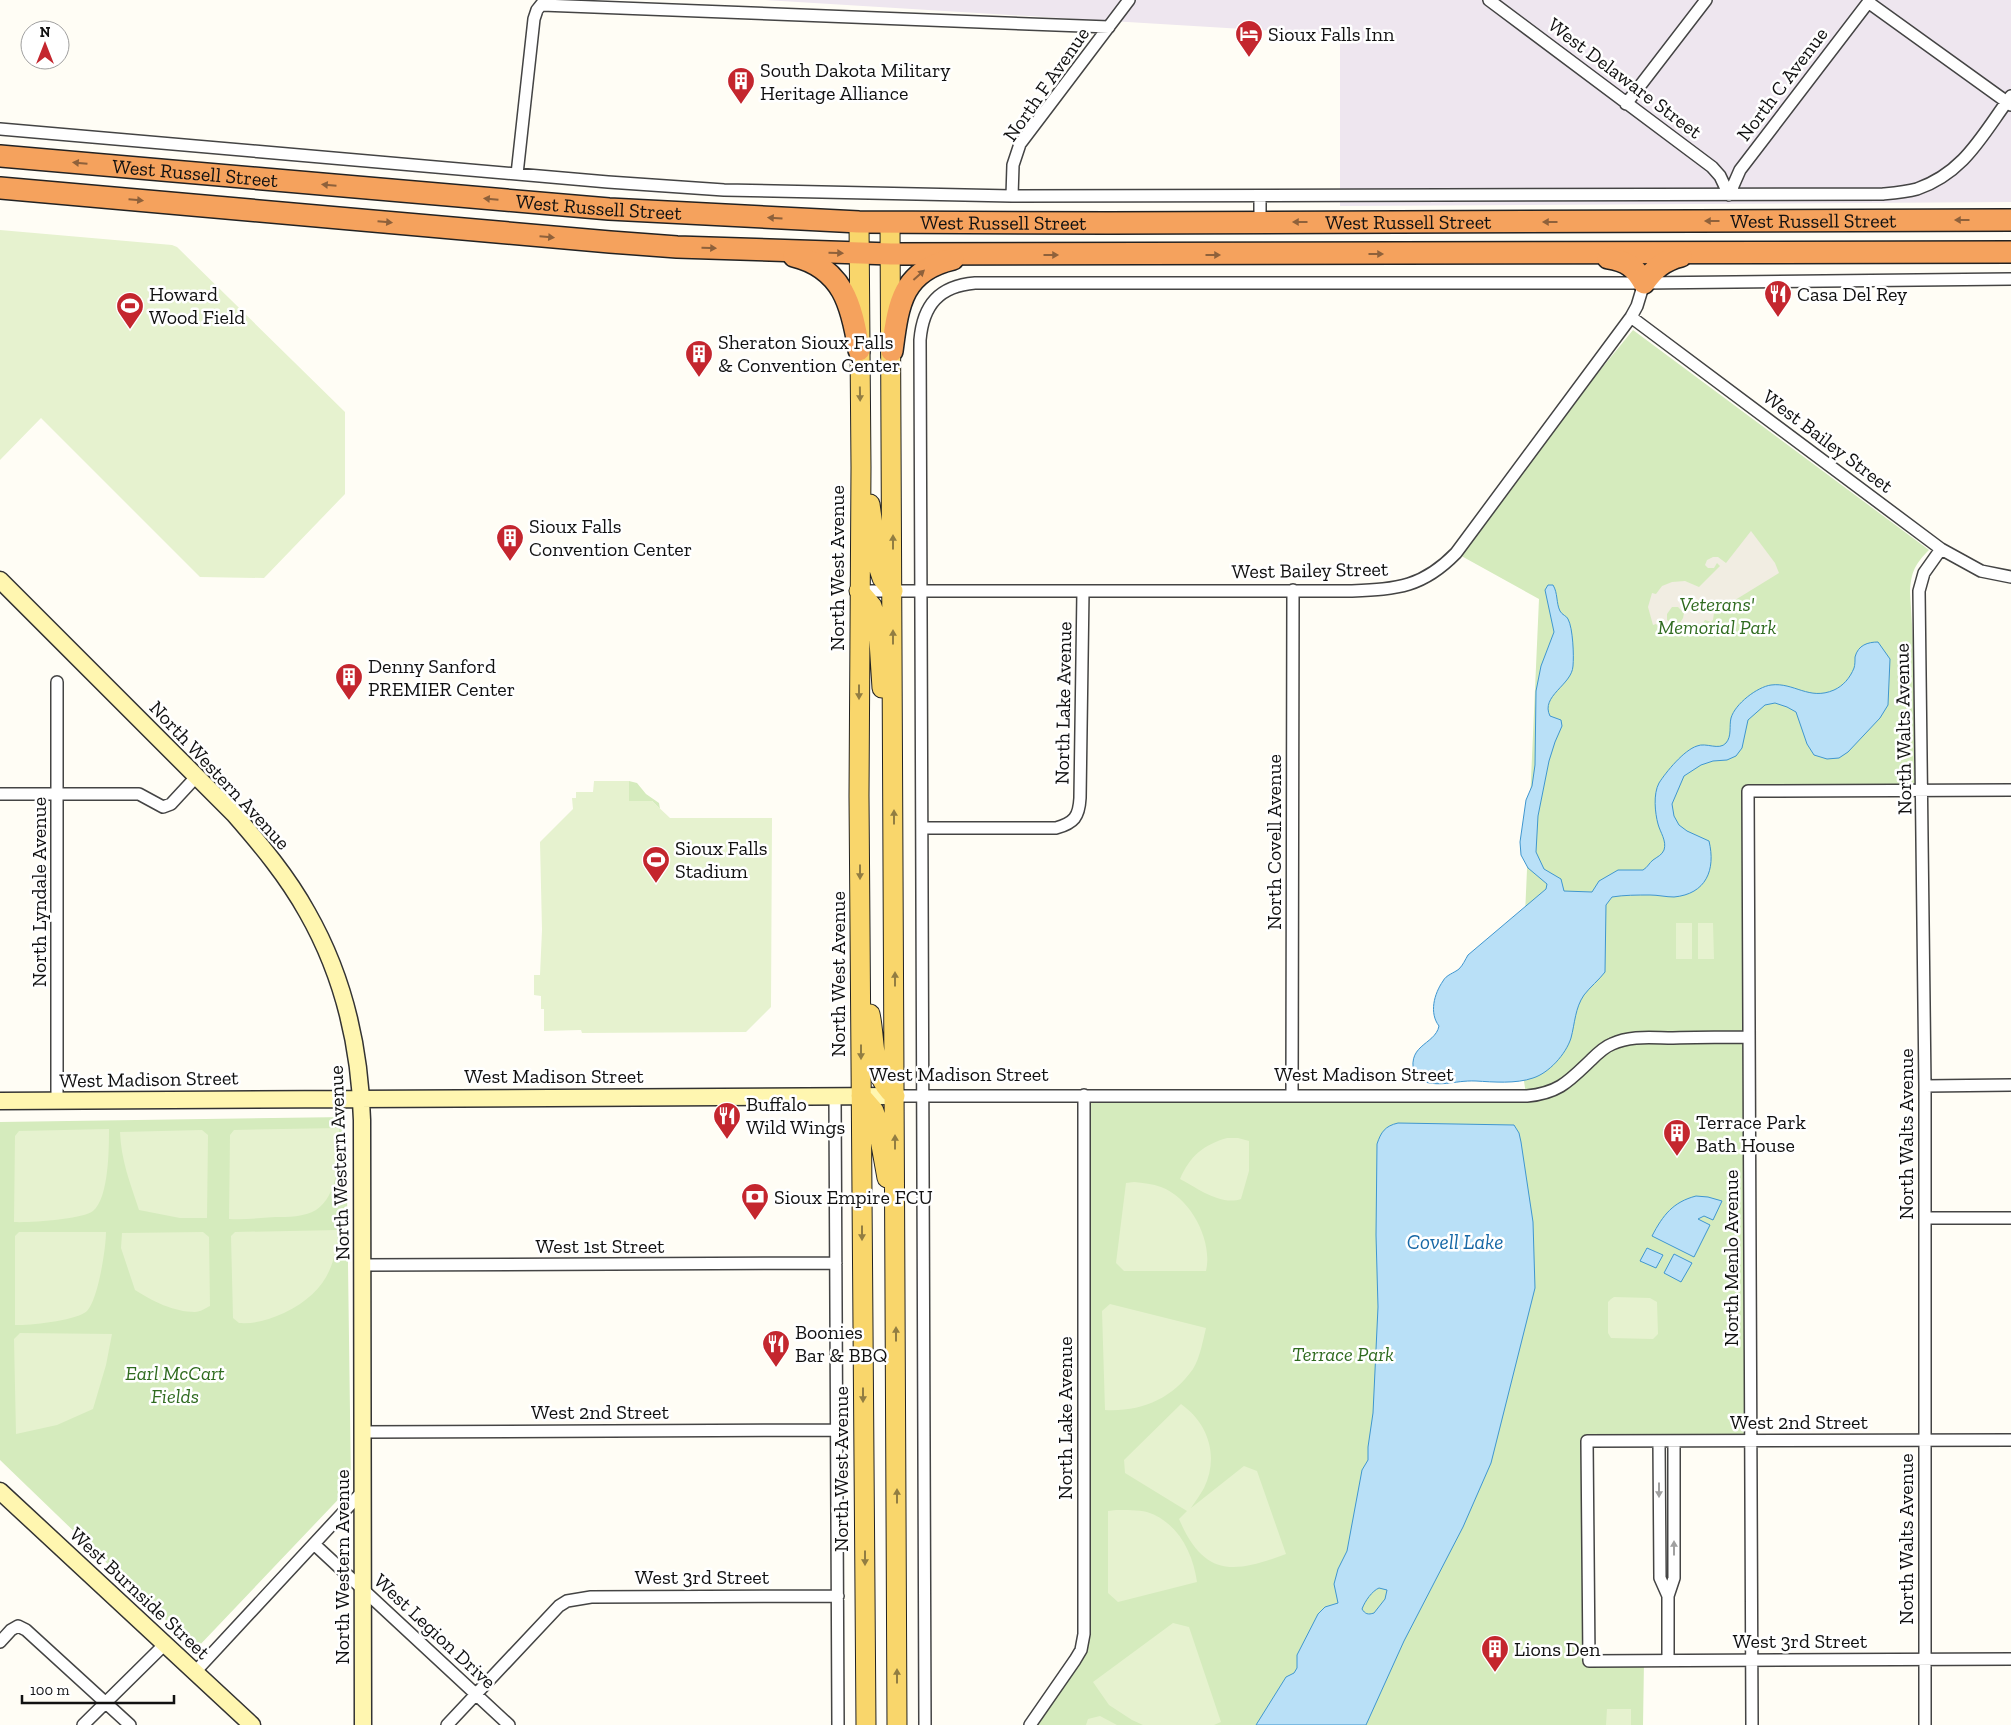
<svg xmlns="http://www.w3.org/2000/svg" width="2011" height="1725" font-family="'Zilla Slab',serif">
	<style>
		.industrial { fill: #eee6ef }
		.green { fill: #d5ebbd }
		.pitch { fill: #e6f2cf }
		.plaza { fill: #f1ede2; fill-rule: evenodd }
		.water { fill: #b9e0f7; stroke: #3f96cf; fill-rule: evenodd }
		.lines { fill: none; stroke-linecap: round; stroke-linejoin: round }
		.street-casing { stroke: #444; stroke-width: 14 }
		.secondary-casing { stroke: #333; stroke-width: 19 }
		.primary-casing { stroke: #222; stroke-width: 21 }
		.highway-casing { stroke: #222; stroke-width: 24 }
		.street { stroke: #fff; stroke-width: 11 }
		.secondary { stroke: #fff6b0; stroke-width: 16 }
		.primary { stroke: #f9d66b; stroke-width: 19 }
		.highway { stroke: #f5a25d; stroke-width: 21 }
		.oneway { fill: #8e613b }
		.oneway2 { fill: #917d42 }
		.oneway3 { fill: #a0a0a0 }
		.labels { text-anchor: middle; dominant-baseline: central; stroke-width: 5; stroke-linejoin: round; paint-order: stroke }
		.poi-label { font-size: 20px; fill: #111; stroke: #fff; text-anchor: start }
		.street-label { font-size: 20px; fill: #111; stroke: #fff }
		.park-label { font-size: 20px; font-style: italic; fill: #2f6b1f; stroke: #fff }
		.water-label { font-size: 21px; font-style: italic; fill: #1768a6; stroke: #fff }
	</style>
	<rect width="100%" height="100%" fill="#fffdf5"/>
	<path class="industrial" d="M765,0H2011V202L1340,206V35Z"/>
	<path class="green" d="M1633,330L1929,550C1915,564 1911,572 1910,592L1922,790L1748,791L1751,1440L1588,1441L1589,1661H1644L1643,1725H1030L1083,1642L1084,1095L1526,1094L1519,1050L1539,599L1456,553L1507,484Z
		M629,781L637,783L646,794L659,803L660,809L652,801H629Z
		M346,1117L351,1486L196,1649L0,1460V1122Z"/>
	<path class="pitch" d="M0,230L172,245L177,247L345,412V494L264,578L200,577L41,418L0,460Z
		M594,781H629V801H652L670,818H772L771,1007L746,1032L582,1033L581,1030L544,1031V1009H541V996L534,995V975H540L542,930L540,842L573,809L572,798H576V792H593Z
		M1676,923H1692V959H1676Z
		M1698,923H1713L1714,959H1698Z
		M339,1128C339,1153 340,1194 316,1210C305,1217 287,1217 275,1217C259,1218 244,1220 229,1219L230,1135L234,1130Z
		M109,1129C109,1148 109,1198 93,1211C84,1219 28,1223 14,1222L15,1136L19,1131Z
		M202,1130L208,1135L207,1218H180L139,1210C130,1183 121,1160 120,1132Z
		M1227,1138H1238L1249,1141V1171L1241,1199C1221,1206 1197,1188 1180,1179C1190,1156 1203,1145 1227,1138Z
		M1134,1182C1143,1183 1153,1184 1161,1187C1191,1198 1213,1241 1206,1271H1124L1116,1263L1126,1183Z
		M338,1230C336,1271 321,1295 284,1313C268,1320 256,1324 239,1323L233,1318L231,1236L235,1232Z
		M19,1232H106C106,1248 98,1300 87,1311C78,1320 29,1326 15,1325V1236Z
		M203,1232L209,1237L210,1306C206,1308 200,1312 195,1312C174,1312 152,1301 135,1290L121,1248L122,1233Z
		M1614,1297L1650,1298L1657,1302L1658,1334L1653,1339L1611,1338L1608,1333V1302L1611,1299Z
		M1110,1304L1206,1328C1203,1340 1200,1358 1193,1369C1172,1399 1141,1412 1105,1410L1102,1311Z
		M20,1333L112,1334L106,1365L93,1409L57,1425L16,1434L14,1339Z
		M1181,1404C1209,1424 1219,1457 1204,1488C1200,1495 1195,1502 1191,1508L1244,1466L1257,1471L1286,1554C1233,1574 1204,1577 1179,1519L1187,1511L1125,1473L1124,1460Z
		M1116,1510C1126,1510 1138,1510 1147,1512C1178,1522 1193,1553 1197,1582L1118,1602L1108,1593V1511Z
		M1173,1623L1189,1627L1221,1722L1214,1725H1143L1132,1720L1109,1705L1093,1682Z
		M1607,1709H1631V1725H1606Z
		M1100,1716L1117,1725H1086L1088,1719Z"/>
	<path class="plaza" d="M1751,531L1775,563L1779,573L1714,613L1713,620L1711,622L1705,620L1698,630L1690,635L1672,636L1663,632L1656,624L1653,625L1648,607L1652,593L1656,594L1662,586L1672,582L1685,581L1699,587L1720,566L1717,563L1714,568H1708L1705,565L1707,560L1713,557H1718L1726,563ZM1672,607H1678L1684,613L1683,618L1680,623L1672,624L1667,620V614Z"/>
	<path class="water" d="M1548,585H1553C1558,593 1556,603 1560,611C1562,615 1567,616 1568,619C1573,628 1574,656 1573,666C1572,685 1540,696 1550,716L1561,720L1562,726L1555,742L1549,761L1538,816L1536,852L1544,869L1561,879L1564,891L1592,892L1599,881L1618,870H1643C1648,867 1649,863 1653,860C1657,857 1662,855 1664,850C1667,841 1660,832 1658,824C1655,813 1653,794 1659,783C1666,772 1684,750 1697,746C1706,742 1719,751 1726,743C1732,736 1729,726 1731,718C1735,704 1757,687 1771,685C1794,682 1809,701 1834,690C1843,686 1850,678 1854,668C1855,665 1855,661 1855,657C1858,645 1868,642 1878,642L1890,659L1888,705L1880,718L1848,752L1839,758L1827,759L1814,755L1807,744L1796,712L1787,707L1775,703L1765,705L1748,720L1742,748L1736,756L1727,760L1713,761L1701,765L1684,776L1672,804L1674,816L1679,825L1687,831L1709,841C1716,870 1706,894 1674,897C1666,897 1658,895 1650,895C1637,895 1624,895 1612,897L1606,905L1605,972C1599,980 1590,987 1584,995C1575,1008 1575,1023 1571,1038C1566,1054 1549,1073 1533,1078C1516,1084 1493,1082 1476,1081C1453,1080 1440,1089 1416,1079C1403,1044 1435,1046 1439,1026C1429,1013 1434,994 1443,981C1446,975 1454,973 1459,969C1463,965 1465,960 1468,955L1546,889L1547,884L1528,868L1521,855L1520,842L1526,800L1532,786L1535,765L1536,691L1541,666L1554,632L1545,590Z
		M1398,1123L1514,1125L1519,1133L1521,1142L1533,1222L1535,1288L1491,1463L1463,1527L1404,1641L1366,1725H1256L1286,1677L1294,1673L1297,1668V1655L1318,1614L1325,1607L1338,1603L1334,1584L1338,1569L1347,1551L1362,1470L1368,1460V1447L1373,1413L1378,1307L1376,1235L1377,1144C1381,1132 1385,1126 1398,1123ZM1379,1588L1387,1590L1385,1599L1374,1613C1368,1615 1365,1614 1362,1609C1365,1601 1372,1591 1379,1588Z
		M1696,1196L1708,1197L1722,1201L1713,1220L1704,1216L1698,1219L1710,1225L1694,1257L1652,1236C1663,1215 1673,1202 1696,1196Z
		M1647,1248L1663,1255L1656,1268L1640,1261Z
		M1674,1254L1692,1263L1681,1282L1664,1273Z"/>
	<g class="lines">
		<defs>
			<path id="street" d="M1489,0L1712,167L1720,176L1729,195
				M1868,2L2011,105
				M542,5L1109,27
				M1626,104L1706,0
				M0,129L608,182L724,190L1012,196L1883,194C1894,193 1906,192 1917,189C1965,172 1982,135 2011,96
				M517,174L534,19L537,10L545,0
				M1729,195L1740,170L1870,0
				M1012,196L1013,165L1020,144L1129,0
				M1260,196V222
				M1631,317L1941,549L1981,571L2011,577
				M859,591H1352C1398,589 1423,587 1456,553L1631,317L1637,306L1644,283
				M57,682V1101
				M0,794H139L163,807L171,804L196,777
				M922,828H1056C1074,823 1079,817 1080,798L1083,591
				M1925,1086L2011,1085
				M1292,1095L1293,590
				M895,1096H1527C1559,1093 1569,1081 1591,1060C1597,1054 1604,1047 1612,1044C1631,1035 1653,1038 1673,1038C1698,1037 1724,1037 1749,1037
				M835,1097L838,1725
				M1925,1218H2011
				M363,1265L836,1263
				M363,1432L837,1430
				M2011,1440L1587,1441L1589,1661L2011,1659
				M1659,1441L1660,1578L1668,1596
				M314,1544L509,1725
				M0,1642L11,1630L18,1626L26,1630L130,1725
				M1668,1660V1596L1674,1578V1441
				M195,1672L363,1491
				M83,1725L165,1644
				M447,1725L559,1606L567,1601L591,1597L838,1596
				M925,1725L920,340C923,305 939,286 975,283H1644L2011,279
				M1030,1725L1075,1660L1081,1650L1084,1634V1095
				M1752,1725L1748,791L2011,790
				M1925,1725V1086L1919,591L1924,573L1941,549"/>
			<path id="secondary" d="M0,580L234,814C261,845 287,876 307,912C343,975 360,1048 362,1120L363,1725
				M0,1101L895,1096
				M0,1491L252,1725"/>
			<path id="primary" d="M859,222L861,467L859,796L866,1725
				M890,222L897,1725
				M870,504L879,569L882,578L893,591
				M859,591L872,606L878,625L882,688
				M870,1014C876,1040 871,1079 895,1096
				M861,1096L874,1111L876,1117L887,1178"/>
			<g id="highway">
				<path id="s1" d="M0,156L609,209L859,222L1108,223L2011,220"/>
				<path d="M0,188L610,242L677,247L891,254L2011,252"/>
				<path d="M794,256C843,268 852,306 859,350"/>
				<path d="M1608,258C1627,261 1635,267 1644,283C1654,269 1664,260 1681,256"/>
				<path d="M892,351C898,306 901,271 953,259"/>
			</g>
		</defs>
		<use href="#street" class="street-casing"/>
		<use href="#secondary" class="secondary-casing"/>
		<use href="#primary" class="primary-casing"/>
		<use href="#highway" class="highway-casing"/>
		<use href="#street" class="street"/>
		<use href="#secondary" class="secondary"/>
		<use href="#primary" class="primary"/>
		<use href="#highway" class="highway"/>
	</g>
	<defs><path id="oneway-solid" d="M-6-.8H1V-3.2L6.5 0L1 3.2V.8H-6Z" transform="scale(1.25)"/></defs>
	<g class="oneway">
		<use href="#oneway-solid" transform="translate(80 163) rotate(-175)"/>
		<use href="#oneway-solid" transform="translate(329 185) rotate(-175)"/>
		<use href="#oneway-solid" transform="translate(491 199) rotate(-175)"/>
		<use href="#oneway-solid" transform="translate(136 200) rotate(5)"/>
		<use href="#oneway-solid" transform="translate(775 218) rotate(-177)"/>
		<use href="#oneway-solid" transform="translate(1962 220) rotate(180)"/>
		<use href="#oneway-solid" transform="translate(1712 221) rotate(180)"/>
		<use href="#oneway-solid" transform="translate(385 222) rotate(5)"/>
		<use href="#oneway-solid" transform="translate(1300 222) rotate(180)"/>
		<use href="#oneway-solid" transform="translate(1550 222) rotate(180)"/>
		<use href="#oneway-solid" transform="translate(547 237) rotate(5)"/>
		<use href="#oneway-solid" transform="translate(709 248) rotate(2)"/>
		<use href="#oneway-solid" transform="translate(836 253) rotate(2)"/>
		<use href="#oneway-solid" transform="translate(1376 254)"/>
		<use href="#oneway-solid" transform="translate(1051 255)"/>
		<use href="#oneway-solid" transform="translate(1213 255)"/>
		<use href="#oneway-solid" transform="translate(919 275) rotate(-42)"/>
	</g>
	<g class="oneway2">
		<use href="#oneway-solid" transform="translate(860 394) rotate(89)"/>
		<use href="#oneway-solid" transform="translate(893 542) rotate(-90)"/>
		<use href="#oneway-solid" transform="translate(893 637) rotate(-90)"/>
		<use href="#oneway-solid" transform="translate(859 692) rotate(90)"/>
		<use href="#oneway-solid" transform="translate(894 817) rotate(-90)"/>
		<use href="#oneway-solid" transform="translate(860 872) rotate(90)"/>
		<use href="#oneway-solid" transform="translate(895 979) rotate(-90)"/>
		<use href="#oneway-solid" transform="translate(861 1052) rotate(90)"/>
		<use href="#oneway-solid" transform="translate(895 1142) rotate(-90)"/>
		<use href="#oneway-solid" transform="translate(862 1233) rotate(90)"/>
		<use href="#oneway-solid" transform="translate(896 1334) rotate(-90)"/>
		<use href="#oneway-solid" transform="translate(863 1395) rotate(90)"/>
		<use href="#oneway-solid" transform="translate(897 1496) rotate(-90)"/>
		<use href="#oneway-solid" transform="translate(865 1558) rotate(90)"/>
		<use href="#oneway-solid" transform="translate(897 1676) rotate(-90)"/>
	</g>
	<g class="oneway3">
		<use href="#oneway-solid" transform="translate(1659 1490) rotate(90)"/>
		<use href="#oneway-solid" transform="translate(1674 1548) rotate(-90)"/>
	</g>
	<defs>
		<symbol id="hotel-pin" viewBox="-11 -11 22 30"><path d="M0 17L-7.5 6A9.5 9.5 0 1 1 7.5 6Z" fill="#c4262e" stroke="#fff"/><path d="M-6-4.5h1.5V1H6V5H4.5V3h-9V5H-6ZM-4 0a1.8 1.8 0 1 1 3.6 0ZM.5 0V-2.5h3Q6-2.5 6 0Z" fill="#fff"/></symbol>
		<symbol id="building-pin" viewBox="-11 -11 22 30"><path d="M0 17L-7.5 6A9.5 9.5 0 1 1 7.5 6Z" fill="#c4262e" stroke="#fff"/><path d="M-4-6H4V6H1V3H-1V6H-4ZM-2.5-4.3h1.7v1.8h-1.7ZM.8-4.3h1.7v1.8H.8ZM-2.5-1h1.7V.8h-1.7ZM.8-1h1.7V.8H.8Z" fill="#fff"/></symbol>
		<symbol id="restaurant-pin" viewBox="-11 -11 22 30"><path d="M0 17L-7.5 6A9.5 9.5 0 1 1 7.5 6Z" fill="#c4262e" stroke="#fff"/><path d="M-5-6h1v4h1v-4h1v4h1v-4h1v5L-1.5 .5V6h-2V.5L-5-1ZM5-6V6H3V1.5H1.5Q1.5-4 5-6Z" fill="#fff"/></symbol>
		<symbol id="stadium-pin" viewBox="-11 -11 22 30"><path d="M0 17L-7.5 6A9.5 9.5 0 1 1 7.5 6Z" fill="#c4262e" stroke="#fff"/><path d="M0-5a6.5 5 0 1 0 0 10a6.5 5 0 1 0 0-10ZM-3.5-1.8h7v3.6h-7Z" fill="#fff"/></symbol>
		<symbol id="bank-pin" viewBox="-11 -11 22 30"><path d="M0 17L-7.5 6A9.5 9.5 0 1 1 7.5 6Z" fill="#c4262e" stroke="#fff"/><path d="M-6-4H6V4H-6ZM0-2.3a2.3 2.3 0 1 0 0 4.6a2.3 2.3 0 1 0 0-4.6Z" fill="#fff"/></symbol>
	</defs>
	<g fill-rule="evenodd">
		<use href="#hotel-pin" x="1233" y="18" width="32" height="43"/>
		<use href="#building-pin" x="725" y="65" width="32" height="43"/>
		<use href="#restaurant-pin" x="1762" y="278" width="32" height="43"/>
		<use href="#stadium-pin" x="114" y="290" width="32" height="43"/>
		<use href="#building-pin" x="683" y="338" width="32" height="43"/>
		<use href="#building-pin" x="494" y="522" width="32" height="43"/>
		<use href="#building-pin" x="333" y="661" width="32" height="43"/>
		<use href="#stadium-pin" x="640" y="844" width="32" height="43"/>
		<use href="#restaurant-pin" x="711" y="1100" width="32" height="43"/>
		<use href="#building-pin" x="1661" y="1117" width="32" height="43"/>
		<use href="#bank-pin" x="739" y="1181" width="32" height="43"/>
		<use href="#restaurant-pin" x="760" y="1328" width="32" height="43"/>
		<use href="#building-pin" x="1479" y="1633" width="32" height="43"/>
	</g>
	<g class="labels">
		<g class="poi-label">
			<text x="1268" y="34">Sioux Falls Inn</text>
			<text x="760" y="70">South Dakota Military<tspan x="760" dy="23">Heritage Alliance</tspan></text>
			<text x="149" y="294">Howard<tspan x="149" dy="23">Wood Field</tspan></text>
			<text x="1797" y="294">Casa Del Rey</text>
			<text x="718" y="342">Sheraton Sioux Falls<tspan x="718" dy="23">&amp; Convention Center</tspan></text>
			<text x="529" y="526">Sioux Falls<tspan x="529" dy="23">Convention Center</tspan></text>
			<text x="368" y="666">Denny Sanford<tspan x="368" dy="23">PREMIER Center</tspan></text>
			<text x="675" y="848">Sioux Falls<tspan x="675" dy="23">Stadium</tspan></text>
			<text x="746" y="1104">Buffalo<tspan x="746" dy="23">Wild Wings</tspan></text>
			<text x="1696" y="1122">Terrace Park<tspan x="1696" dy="23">Bath House</tspan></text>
			<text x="774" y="1197">Sioux Empire FCU</text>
			<text x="795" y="1332">Boonies<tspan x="795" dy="23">Bar &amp; BBQ</tspan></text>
			<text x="1514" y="1649">Lions Den</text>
		</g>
		<g class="street-label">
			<text transform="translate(1625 78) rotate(37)">West Delaware Street</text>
			<text transform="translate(1046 84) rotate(-55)">North F Avenue</text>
			<text transform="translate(1782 84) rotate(-53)">North C Avenue</text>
			<text stroke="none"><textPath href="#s1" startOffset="196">West Russell Street</textPath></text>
			<text stroke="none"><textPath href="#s1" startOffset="601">West Russell Street</textPath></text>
			<text stroke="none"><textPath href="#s1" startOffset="1816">West Russell Street</textPath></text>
			<text stroke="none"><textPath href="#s1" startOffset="1411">West Russell Street</textPath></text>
			<text stroke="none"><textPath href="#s1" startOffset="1006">West Russell Street</textPath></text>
			<text transform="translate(1828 441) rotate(37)">West Bailey Street</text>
			<text transform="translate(837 568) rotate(-90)">North West Avenue</text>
			<text transform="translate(1310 570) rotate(-1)">West Bailey Street</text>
			<text transform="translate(1063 703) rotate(-89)">North Lake Avenue</text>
			<text transform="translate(1903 729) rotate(-91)">North Walts Avenue</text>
			<text transform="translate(220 775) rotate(47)">North Western Avenue</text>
			<text transform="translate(1274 842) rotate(-90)">North Covell Avenue</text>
			<text transform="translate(39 892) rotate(-90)">North Lyndale Avenue</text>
			<text transform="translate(838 974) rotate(-90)">North West Avenue</text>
			<text x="959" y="1074">West Madison Street</text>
			<text x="1364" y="1074">West Madison Street</text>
			<text x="554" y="1076">West Madison Street</text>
			<text transform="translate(149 1079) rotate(-1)">West Madison Street</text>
			<text transform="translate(1906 1134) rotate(-90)">North Walts Avenue</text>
			<text transform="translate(339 1163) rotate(-92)">North Western Avenue</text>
			<text x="600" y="1246">West 1st Street</text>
			<text transform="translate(1731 1258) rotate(-90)">North Menlo Avenue</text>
			<text x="600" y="1412">West 2nd Street</text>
			<text transform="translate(1065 1418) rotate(-90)">North Lake Avenue</text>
			<text x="1799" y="1422">West 2nd Street</text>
			<text transform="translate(841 1469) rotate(-90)">North West Avenue</text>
			<text transform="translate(1906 1539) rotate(-90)">North Walts Avenue</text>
			<text transform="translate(342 1567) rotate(-90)">North Western Avenue</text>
			<text x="702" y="1577">West 3rd Street</text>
			<text transform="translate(140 1593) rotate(43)">West Burnside Street</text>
			<text transform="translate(435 1631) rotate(43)">West Legion Drive</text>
			<text x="1800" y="1641">West 3rd Street</text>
		</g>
		<g class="park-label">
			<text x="1717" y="604">Veterans'<tspan x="1717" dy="23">Memorial Park</tspan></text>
			<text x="1343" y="1354">Terrace Park</text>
			<text x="175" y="1373">Earl McCart<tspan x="175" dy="23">Fields</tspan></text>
		</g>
		<g class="water-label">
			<text x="1455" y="1241">Covell Lake</text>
		</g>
	</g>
	<g transform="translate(45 45)"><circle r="24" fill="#ffffff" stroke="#a0a0a0"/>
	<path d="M0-4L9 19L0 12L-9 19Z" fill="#c4262e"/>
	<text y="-8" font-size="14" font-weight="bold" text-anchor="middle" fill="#111111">N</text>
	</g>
	<path d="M22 1695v8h152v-8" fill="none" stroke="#111111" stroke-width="2.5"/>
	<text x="30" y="1695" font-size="15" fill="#111111" stroke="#ffffff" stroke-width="4" paint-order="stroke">100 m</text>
</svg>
